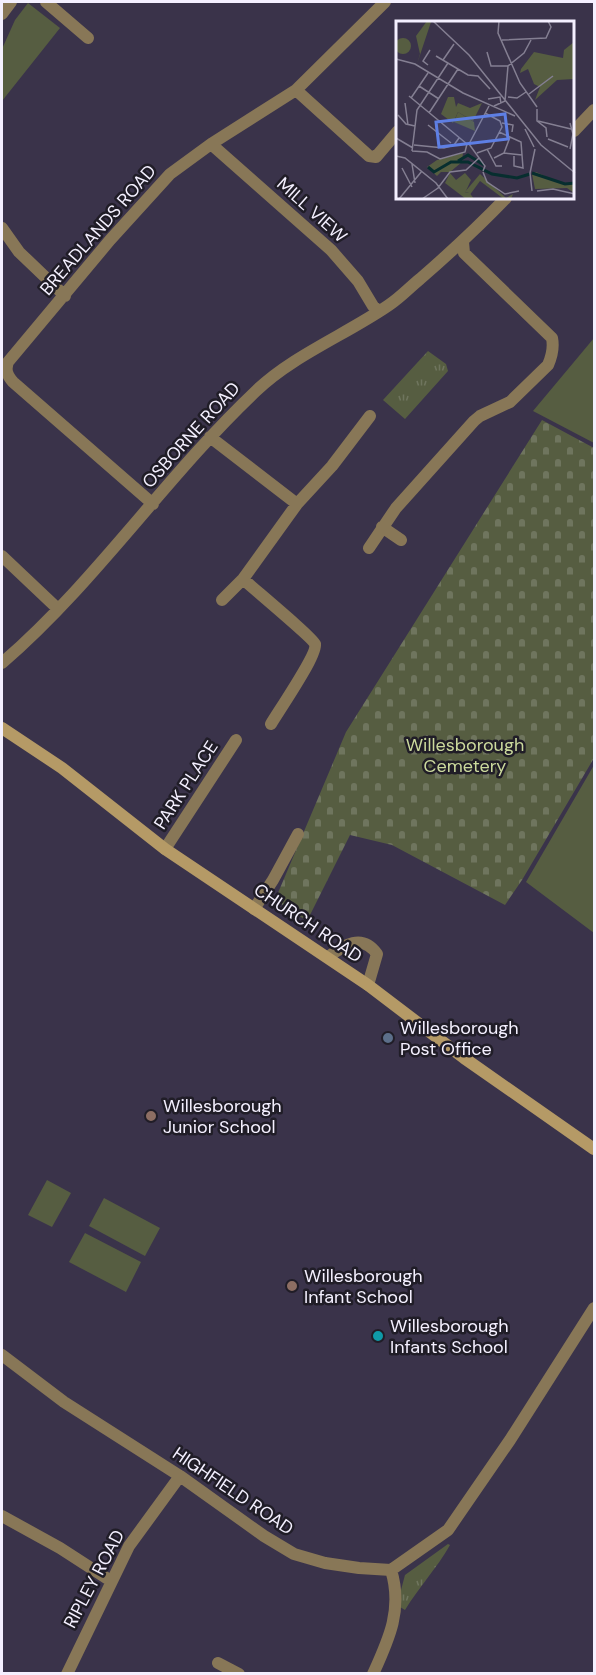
<svg xmlns="http://www.w3.org/2000/svg" width="596" height="1675" font-family="'DM Sans',sans-serif">
	<style>
		.grass { fill: url(#grass-tufts) }
		.cemetery { fill: url(#cemetery-stones) }
		.park { fill: #565d41 }
		.lines { fill: none; stroke-linecap: round; stroke-linejoin: round }
		.street { stroke: #887757; stroke-width: 12 }
		.secondary { stroke: #b59a66; stroke-width: 12 }
		.service-dot { fill: #5c6f8a; stroke: #201d27; stroke-width: 2 }
		.education-dot { fill: #8d6e63; stroke: #201d27; stroke-width: 2 }
		.culture-dot { fill: #0f9aa8; stroke: #201d27; stroke-width: 2 }
		.labels { text-anchor: middle; dominant-baseline: central; stroke-width: 5; stroke-linejoin: round; paint-order: stroke }
		.street-label { font-size: 18px; fill: #f4f0ff; stroke: #201d27 }
		.park-label { font-size: 18px; fill: #ccda9d; stroke: #201d27 }
		.poi-label { font-size: 18px; fill: #f4f0ff; stroke: #201d27; text-anchor: start }
		.inset-river { fill: none; stroke: #072e2f; stroke-width: 3 }
		.inset-road { fill: none; stroke: #847f92; stroke-width: 1.5 }
		.view { fill: #5e7fe4; fill-opacity: 0.15; stroke: #5e7fe4; stroke-width: 3 }
		.inset-edge { fill: none; stroke: #f4f0ff; stroke-width: 3 }
	</style>
	<defs>
		<pattern id="grass-tufts" width="24" height="20" patternUnits="userSpaceOnUse" patternTransform="scale(1.5)"><rect width="24" height="20" fill="#565d41"/><path d="M3 7l-1-3M5 7V3M7 7l1-3M15 17l-1-3M17 17v-4M19 17l1-3" fill="none" stroke="#6f755e"/></pattern>
		<pattern id="cemetery-stones" width="16" height="16" patternUnits="userSpaceOnUse" patternTransform="scale(1.5)"><rect width="16" height="16" fill="#565d41"/><path d="M2 7V4a2 2 0 0 1 4 0v3zM10 15v-3a2 2 0 0 1 4 0v3z" fill="#6f755e"/></pattern>
	</defs>
	<rect width="100%" height="100%" fill="#3a334a"/>
	<path class="grass" d="M428,351L446,364L448,371L405,419L383,400Z
		M448,1544L450,1545C437,1568 419,1587 405,1610L400,1607L401,1590L405,1575Z"/>
	<path class="cemetery" d="M542,420L594,448V758L522,880L505,905L392,845L350,835L307,921L275,900L346,732Z"/>
	<path class="park" d="M28,3L60,28L2,101V49L15,20Z
		M594,338V443L533,411Z
		M594,765V933L526,882Z
		M47,1180L71,1193L52,1227L28,1215Z
		M104,1198L160,1228L145,1256L89,1226Z
		M85,1233L141,1262L126,1292L69,1262Z"/>
	<g class="lines">
		<path class="street" d="M46,2L88,38
			M2,14L11,2
			M296,90L369,156L376,157L398,131
			M574,131L594,110
			M211,144L331,250L358,281L373,306L379,311
			M2,228L19,252L65,296
			M210,437L297,504
			M153,504L13,382C7,375 5,370 8,362L110,240L170,174L211,144L296,90L385,2
			M382,527L401,540
			M369,548L396,508L474,421L480,416L510,402L548,365C552,356 554,348 552,338L464,253L463,242
			M2,556L58,609
			M243,579C254,589 313,638 315,644C318,654 278,712 271,724
			M222,600L243,579L297,504L332,466L370,416
			M2,663C96,582 166,476 256,391C292,356 347,334 389,305C401,297 410,287 420,279C450,253 479,226 506,198
			M165,849L236,740
			M254,909L273,880L298,834
			M328,957C344,945 362,933 377,954L368,985
			M2,1355L64,1402L180,1476L264,1536L294,1554L325,1563L359,1568L391,1570L448,1530L510,1440L594,1308
			M2,1516L60,1548L111,1581
			M218,1663L239,1674
			M67,1674L129,1546L180,1476
			M373,1674C389,1639 403,1609 391,1570"/>
		<path class="secondary" d="M2,728L62,768L165,849L368,985L464,1058L594,1149"/>
	</g>
	<circle class="service-dot" cx="388" cy="1038" r="6"/>
	<g class="education-dot">
		<circle cx="151" cy="1116" r="6"/>
		<circle cx="292" cy="1286" r="6"/>
	</g>
	<circle class="culture-dot" cx="378" cy="1336" r="6"/>
	<g class="labels">
		<g class="street-label">
			<text transform="translate(312 210) rotate(42)">MILL VIEW</text>
			<text transform="translate(98 230) rotate(-49)">BREADLANDS ROAD</text>
			<text transform="translate(191 435) rotate(-48)">OSBORNE ROAD</text>
			<text transform="translate(186 785) rotate(-57)">PARK PLACE</text>
			<text transform="translate(308 923) rotate(34)">CHURCH ROAD</text>
			<text transform="translate(233 1491) rotate(34)">HIGHFIELD ROAD</text>
			<text transform="translate(94 1579) rotate(-62)">RIPLEY ROAD</text>
		</g>
		<g class="park-label">
			<text x="465" y="745">Willesborough<tspan x="465" dy="21">Cemetery</tspan></text>
		</g>
		<g class="poi-label">
			<text x="400" y="1028">Willesborough<tspan x="400" dy="21">Post Office</tspan></text>
			<text x="163" y="1106">Willesborough<tspan x="163" dy="21">Junior School</tspan></text>
			<text x="304" y="1276">Willesborough<tspan x="304" dy="21">Infant School</tspan></text>
			<text x="390" y="1326">Willesborough<tspan x="390" dy="21">Infants School</tspan></text>
		</g>
	</g>
	<g transform="translate(396 21)">
		<rect width="178" height="178" fill="#3a334a"/>
		<path d="M140,151L167,163L178,162V172L171,167L139,168L136,153ZM54,152L60,159L69,152L75,159L69,172L73,171L78,178H70L49,162Z" fill="#565d41"/>
		<path d="M31,0L35,1L21,43L24,33L20,15ZM178,21V58L161,59L139,79L144,66L138,63L132,48L124,52L125,48L138,31L167,37L168,29ZM84,153L110,177L117,173L115,178H108L84,160L73,175V171L68,172Z" fill="#565d41"/>
		<path d="M62,91L78,101L79,110L58,101Z" fill="#565d41"/>
		<path d="M-1 25a8 8 0 1 1 16 0a8 8 0 1 1-16 0ZM52,76H58L60,86L62,82L74,87L86,82L77,100L62,91L57,102L45,93ZM67,132L66,141L54,151H45L41,155L31,146L41,139Z" fill="#565d41"/>
		<path class="inset-river" d="M62,140L72,134L88,144M32,146L38,151L55,141H72L96,153L121,157L134,153M136,152L169,163L179,162"/>
		<path class="inset-road" d="M37,0L73,34L145,124L179,152M103,0L102,12L124,62L141,86M106,19L150,17L155,6L152,0M91,31L95,45H112M40,35L72,54L82,55L94,68M0,38L19,43L67,72L119,95M47,39L58,23M32,44L27,40L34,29M23,65L43,78M133,73L157,55M13,75L71,123M112,76L121,77L130,71M15,77L32,52M92,78L104,76L105,83M9,82L12,104M98,85L109,80L112,45L128,32L135,19M141,88V100L150,107L151,116M33,92L62,48M2,94L10,103L19,105M142,100L175,108M106,102L117,104L116,111M32,104L55,122M129,108L138,126M103,111L125,121L127,147L118,145V135M0,117L17,127M152,118L172,126M73,123L93,85M73,123L89,145L87,150M18,124L48,127L58,124L63,117M91,128L100,145H106M174,128L177,113L174,102M16,130L21,89L52,42M16,130L31,131L44,138L69,131L71,123M81,132L95,127L106,106L104,100L89,92M108,132L126,134M0,135L9,137L40,162L52,178M98,137L108,132L114,116M16,143L19,162M6,147L16,166M87,151L91,161L109,173L123,170M136,170L134,152L139,128M141,170L157,168L179,173M3,178L26,150M26,178L42,167L54,151L70,149L83,137"/>
		<path class="view" d="M109,93L112,118L43,126L40,101Z"/>
		<rect width="178" height="178" class="inset-edge"/>
	</g>
	<rect width="596" height="1675" fill="none" stroke="#f4f0ff" stroke-width="6"/>
</svg>
